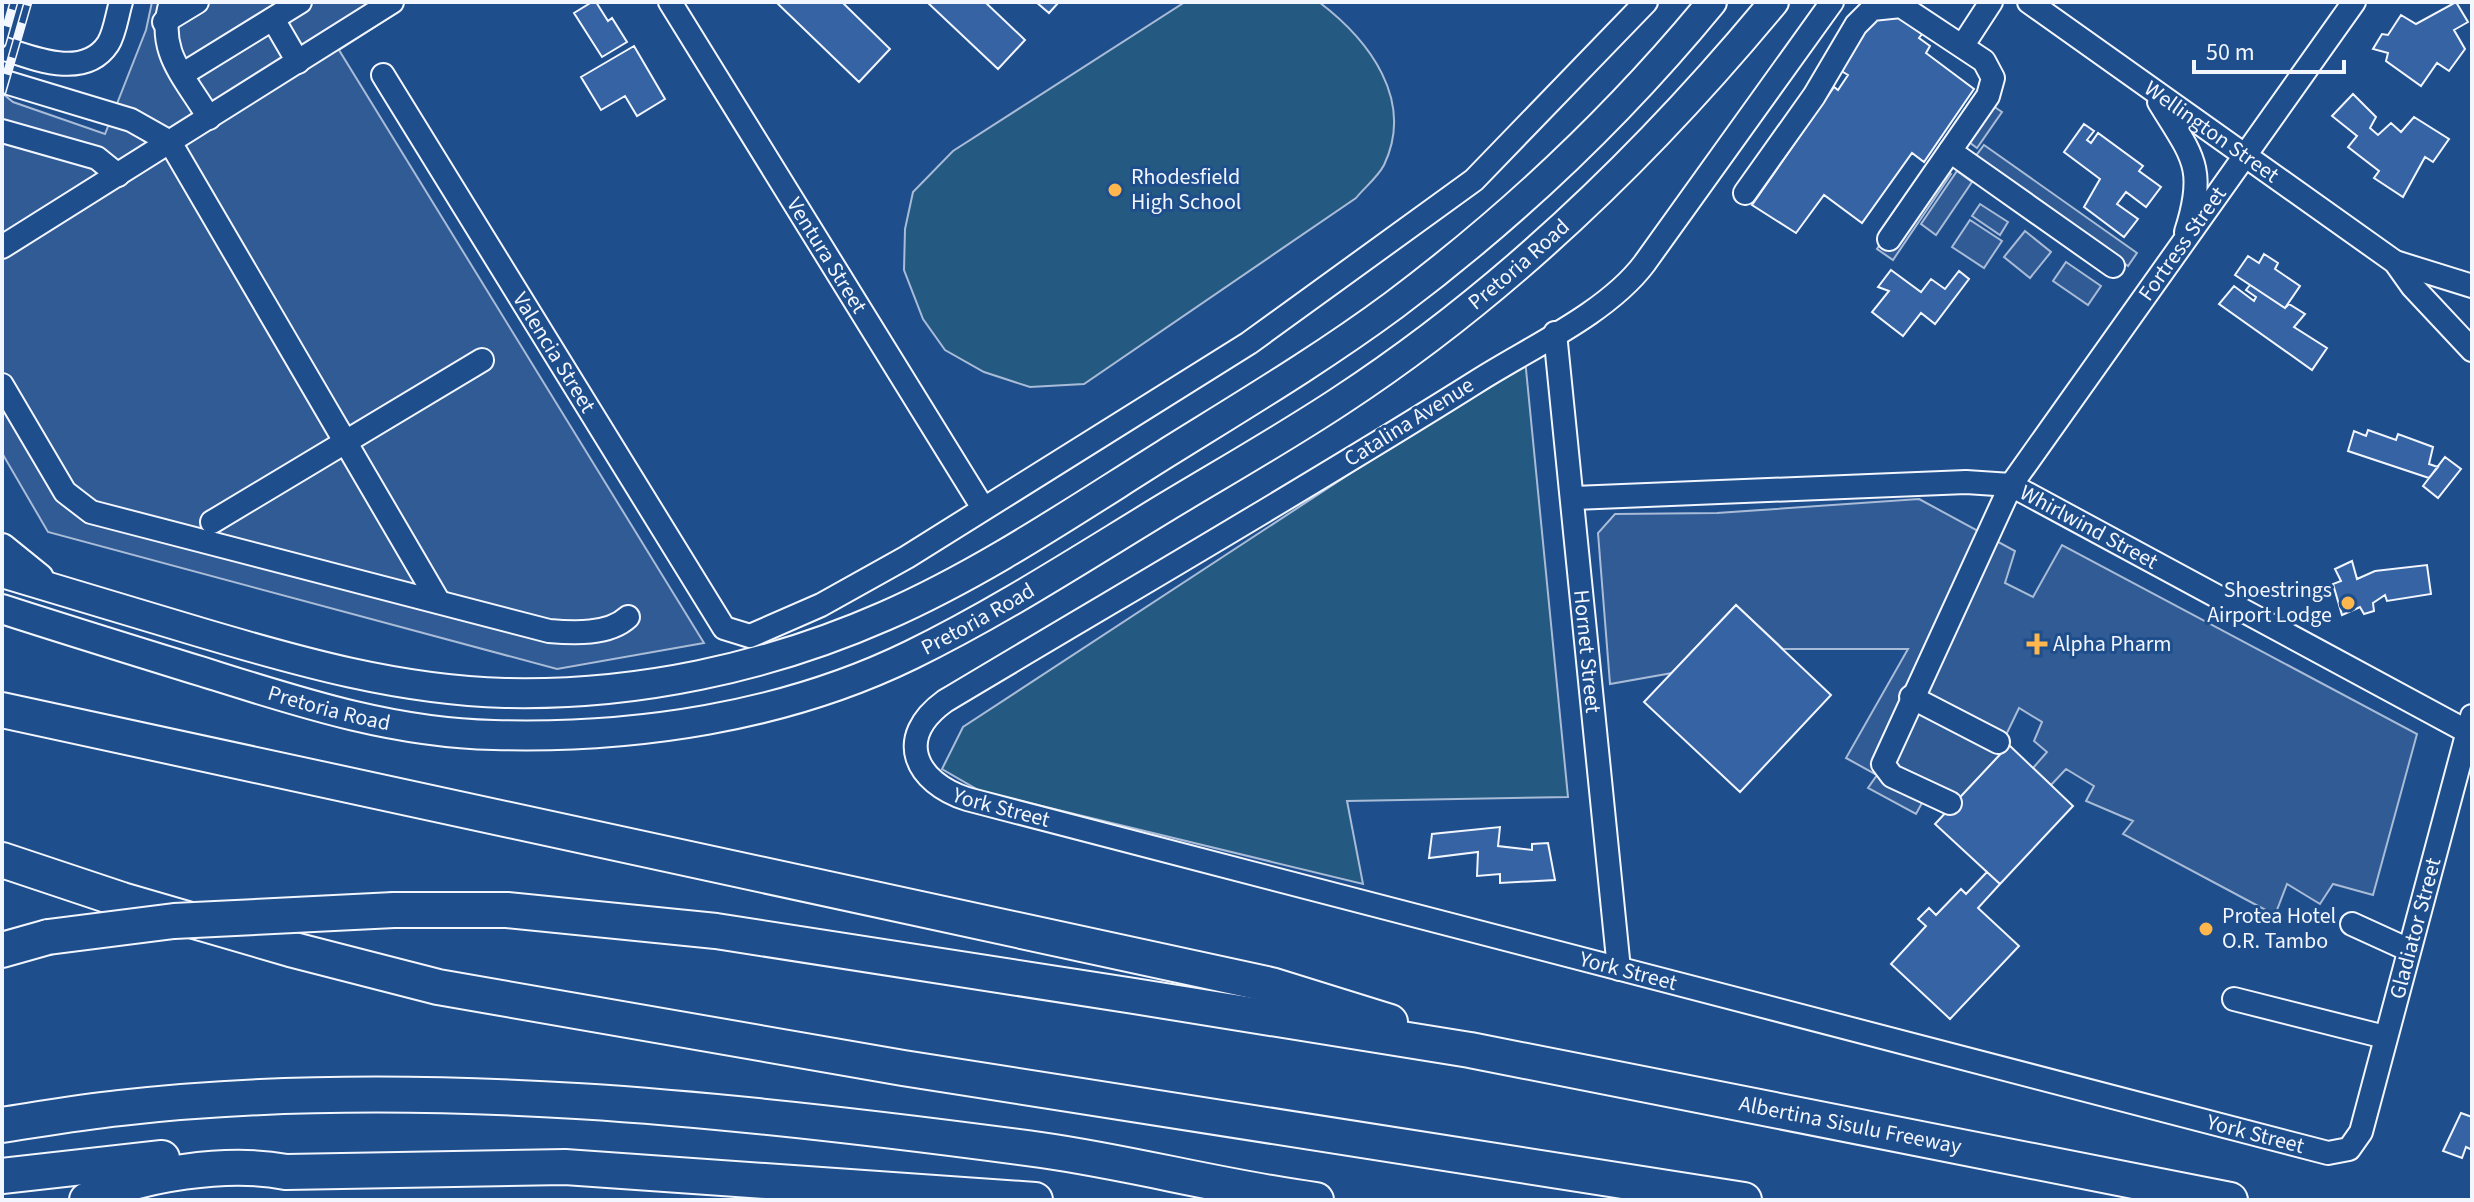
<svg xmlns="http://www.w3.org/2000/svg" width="2474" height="1202" font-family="'Source Sans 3',sans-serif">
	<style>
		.green { fill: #245a82; stroke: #a8bbd7; stroke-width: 2 }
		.parking { fill: #305b95; stroke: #a8bbd7; stroke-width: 2 }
		.building { fill: #3563a3; stroke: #f2f6ff; stroke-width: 2 }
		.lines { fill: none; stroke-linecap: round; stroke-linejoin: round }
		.minor-casing { stroke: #f2f6ff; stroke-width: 26 }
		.major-casing { stroke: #f2f6ff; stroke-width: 32 }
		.highway-casing { stroke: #f2f6ff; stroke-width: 38 }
		.minor { stroke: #1f4e8c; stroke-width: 22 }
		.major { stroke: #1f4e8c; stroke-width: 28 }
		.highway { stroke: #1f4e8c; stroke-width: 34 }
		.rail-casing { stroke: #f2f6ff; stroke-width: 9 }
		.rail { stroke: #1f4e8c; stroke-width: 6; stroke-dasharray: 18; stroke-linecap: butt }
		.highway-bridge-casing { stroke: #f2f6ff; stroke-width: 38; stroke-linecap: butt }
		.highway-bridge { stroke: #1f4e8c; stroke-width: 34 }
		.poi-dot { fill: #ffb74d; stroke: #1f4e8c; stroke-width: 3 }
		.labels { text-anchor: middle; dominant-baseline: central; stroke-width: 6; stroke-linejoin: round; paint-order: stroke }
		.street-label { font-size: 22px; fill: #f2f6ff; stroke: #1f4e8c }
		.poi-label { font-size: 22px; fill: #f2f6ff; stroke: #1f4e8c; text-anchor: start }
	</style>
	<rect width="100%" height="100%" fill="#1f4e8c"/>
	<path class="green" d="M1185,2H1319C1369,40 1415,100 1384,165C1378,177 1364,188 1356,198L1084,384L1030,387L984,372L945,350L923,319L904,270L905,229L913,192L953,151Z
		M1525,359L1568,797L1347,801L1363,884L980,791L942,769L963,727Z"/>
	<path class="parking" d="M152,2H392L398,12L339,50L704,643L557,669L48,532L2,453V93L13,102L105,134L146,30Z
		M1990,104L2002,112L1977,148L1965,139Z
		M1984,145L2137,253L2128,266L1975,157Z
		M1935,163L1951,174L1893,260L1877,249Z
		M1957,171L1972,182L1936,235L1921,224Z
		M1980,204L2008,222L2000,235L1972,216Z
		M1970,220L2002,241L1984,268L1952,247Z
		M2025,231L2051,252L2030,278L2004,257Z
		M2066,262L2101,286L2088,305L2053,281Z
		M1919,499L2015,551L2005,583L2033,597L2062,545L2417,734L2373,895L2333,884L2320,904L2287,884L2275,915L2123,834L2133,821L2086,801L2094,786L2066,769L2051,785L2033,768L2047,752L2034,741L2042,722L2019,708L2005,737L2009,745L1946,812L1923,801L1916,814L1868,788L1877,775L1846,758L1908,649H1783L1736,605L1672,673L1610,684L1598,533L1615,514L1717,513Z"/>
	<path class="building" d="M592,2H596L608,21L612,18L627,42L602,57L574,13Z
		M776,2H842L890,49L859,82Z
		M927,2H985L1025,40L998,69Z
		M1036,2H1059L1049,13Z
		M2456,2L2468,22L2454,30L2465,49L2449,71L2437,63L2421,86L2386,61L2388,53L2373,49L2382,34L2388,35L2401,15L2416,24Z
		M1898,16L1922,34L1919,38L1930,46L1926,53L1974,89L1924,162L1912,153L1862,223L1824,195L1796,233L1752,205L1834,87L1838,90L1848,75L1833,66L1866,21Z
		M634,46L665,99L637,116L625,96L601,110L581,77Z
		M2353,94L2376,117L2370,128L2378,135L2391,123L2401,132L2414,117L2449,139L2433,162L2425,157L2403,197L2374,178L2379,171L2348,147L2357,136L2332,116Z
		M2084,124L2094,131L2087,140L2091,143L2098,133L2143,166L2139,171L2161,187L2146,207L2126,192L2117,204L2138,219L2124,237L2084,207L2100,179L2064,152Z
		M2264,254L2278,263L2275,269L2300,286L2285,308L2235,275L2248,256L2259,263Z
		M1891,270L1921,292L1931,279L1945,289L1959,271L1969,279L1935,324L1921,313L1903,336L1872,312L1889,291L1878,287Z
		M2250,285L2285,308L2289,304L2305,314L2294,327L2327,348L2312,370L2219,304L2234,286L2254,301L2256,297L2246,290Z
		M2368,430L2396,440L2398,434L2433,447L2429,464L2438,467L2429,478L2348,451L2354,431L2366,436Z
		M2445,457L2461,469L2438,498L2423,486Z
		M2352,561L2357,579L2375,571L2427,565L2431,594L2387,601L2385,595L2373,603L2374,611L2364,614L2360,607L2342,615L2333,584L2341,581L2335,569Z
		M1736,605L1831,695L1740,792L1644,702Z
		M2009,745L2073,806L2000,884L1935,824Z
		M1500,827L1498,846L1532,850V844L1548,843L1555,880L1500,883V874L1477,876L1478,852L1429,858L1432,834Z
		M1987,872L2000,884L1978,908L2019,946L1950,1019L1891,964L1926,926L1918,919L1929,908L1936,915L1961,889L1966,894Z
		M2461,1113L2472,1117V1150L2466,1147L2462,1158L2443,1151Z"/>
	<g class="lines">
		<defs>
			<g id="minor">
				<path d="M171,2C155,51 185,77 209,118"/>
				<path id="s1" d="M670,2L983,508"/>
				<path id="s2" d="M1832,2L1644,264C1606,314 1529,348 1476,382C1301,492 1122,595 945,701C894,738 915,782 967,799L2328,1153L2349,1149L2361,1132L2472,716"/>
				<path id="s3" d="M2029,2L2395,262L2412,286L2472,350"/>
				<path d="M273,19L298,62"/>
				<path d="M164,22L197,2"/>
				<path d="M1963,45L1991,2"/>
				<path d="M2,48C33,58 84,80 108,44C115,33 117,15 121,2"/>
				<path d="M183,74L300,2"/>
				<path id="s4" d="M383,75L724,628L750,636L821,605L907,557L1249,343L1474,180L1646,2"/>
				<path d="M2,81L131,120L170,142L439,602"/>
				<path d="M2159,102C2192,156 2207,167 2186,232"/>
				<path d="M2,131L97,158L118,175"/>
				<path d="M1950,151L2113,266"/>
				<path d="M1745,193L1814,96L1856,25L1872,9L1901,6L1984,61L1993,78L1988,96L1889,239"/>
				<path d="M2,247L392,2"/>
				<path d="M2395,262L2472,286"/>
				<path id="s5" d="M1555,333L1619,969"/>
				<path d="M2,385L65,492L91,512L549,631C573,633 609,635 628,617"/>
				<path id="s6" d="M1574,498L1966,482L2011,485L2468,732"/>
				<path d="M212,522L482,360"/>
				<path d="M1911,697L1998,742"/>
				<path id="s7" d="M1950,803L1892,776L1883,764L2011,485L2354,2"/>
				<path d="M2352,924L2409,950"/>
				<path d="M2234,999L2385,1037"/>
			</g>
			<g id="major">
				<path d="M2,548L39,578"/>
				<path d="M2,573C67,593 133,612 199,632C300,662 399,690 505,693C634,696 767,668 885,616C983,573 1074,511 1165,454C1242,406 1321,359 1394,305C1510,218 1620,114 1712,2"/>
				<path id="s8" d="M2,609C73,632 145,654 216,676C308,705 397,733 494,735C634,739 784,717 911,655C999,612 1082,558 1166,507C1224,472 1284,438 1340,401C1505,293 1649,153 1774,2"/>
			</g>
			<g id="highway">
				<path d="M2,710L1271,985L1390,1022"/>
				<path d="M2,860L122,900L290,949L438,987L903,1068L1744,1200"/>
				<path id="s9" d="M394,910H507L716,931L1134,996L1470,1050L2230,1200"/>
				<path d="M2,950L48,937"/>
				<path d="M2,1125C41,1119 81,1112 120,1108C419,1074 744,1110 1041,1150C1133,1163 1224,1188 1316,1200"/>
				<path d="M2,1176L162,1158"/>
				<path d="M87,1200C139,1173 229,1161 286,1172L565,1167L1035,1200"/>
			</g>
		</defs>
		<use href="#minor" class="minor-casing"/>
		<use href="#major" class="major-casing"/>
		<use href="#highway" class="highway-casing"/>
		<use href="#minor" class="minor"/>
		<use href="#major" class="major"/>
		<use href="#highway" class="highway"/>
		<defs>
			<path id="rail" d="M2,44L14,2
				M2,92L28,2"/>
		</defs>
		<use href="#rail" class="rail-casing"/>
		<use href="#rail" class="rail"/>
		<defs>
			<path id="highway-bridge" d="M48,937L174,921L394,910"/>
		</defs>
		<use href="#highway-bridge" class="highway-bridge-casing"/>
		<use href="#highway-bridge" class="highway-bridge"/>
	</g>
	<g class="poi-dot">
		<circle cx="1115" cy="190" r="8"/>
		<circle cx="2348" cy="603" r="8"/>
		<path d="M2033 632h8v8h8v8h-8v8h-8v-8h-8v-8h8z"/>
		<circle cx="2206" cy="929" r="8"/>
	</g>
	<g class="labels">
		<g class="street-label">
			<text stroke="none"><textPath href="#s3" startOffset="224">Wellington Street</textPath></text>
			<text stroke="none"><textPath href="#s7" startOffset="682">Fortress Street</textPath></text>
			<text stroke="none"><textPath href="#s1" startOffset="298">Ventura Street</textPath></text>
			<text stroke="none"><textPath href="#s8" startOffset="1662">Pretoria Road</textPath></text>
			<text stroke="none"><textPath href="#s4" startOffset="326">Valencia Street</textPath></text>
			<text transform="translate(1409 422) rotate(-32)">Catalina Avenue</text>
			<text stroke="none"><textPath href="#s6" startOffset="526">Whirlwind Street</textPath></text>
			<text stroke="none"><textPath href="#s8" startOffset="1014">Pretoria Road</textPath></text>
			<text stroke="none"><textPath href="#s5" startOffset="320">Hornet Street</textPath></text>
			<text stroke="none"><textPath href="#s8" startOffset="342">Pretoria Road</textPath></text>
			<text stroke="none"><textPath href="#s2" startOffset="1318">York Street</textPath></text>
			<text stroke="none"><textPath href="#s2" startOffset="2942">Gladiator Street</textPath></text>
			<text stroke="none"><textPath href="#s2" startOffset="1966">York Street</textPath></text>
			<text stroke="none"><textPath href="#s9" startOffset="1474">Albertina Sisulu Freeway</textPath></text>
			<text stroke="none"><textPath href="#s2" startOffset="2614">York Street</textPath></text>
		</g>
		<g class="poi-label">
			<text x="1131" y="177">Rhodesfield<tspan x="1131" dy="25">High School</tspan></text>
			<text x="2332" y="590" text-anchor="end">Shoestrings<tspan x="2332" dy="25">Airport Lodge</tspan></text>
			<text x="2053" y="644">Alpha Pharm</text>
			<text x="2222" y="916">Protea Hotel<tspan x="2222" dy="25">O.R. Tambo</tspan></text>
		</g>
	</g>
	<rect width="2474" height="1202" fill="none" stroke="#f2f6ff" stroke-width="8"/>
	<path d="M2194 60v12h150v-12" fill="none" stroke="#f2f6ff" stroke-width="4"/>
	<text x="2206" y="60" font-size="24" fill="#f2f6ff" stroke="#1f4e8c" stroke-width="6" paint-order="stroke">50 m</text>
</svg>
